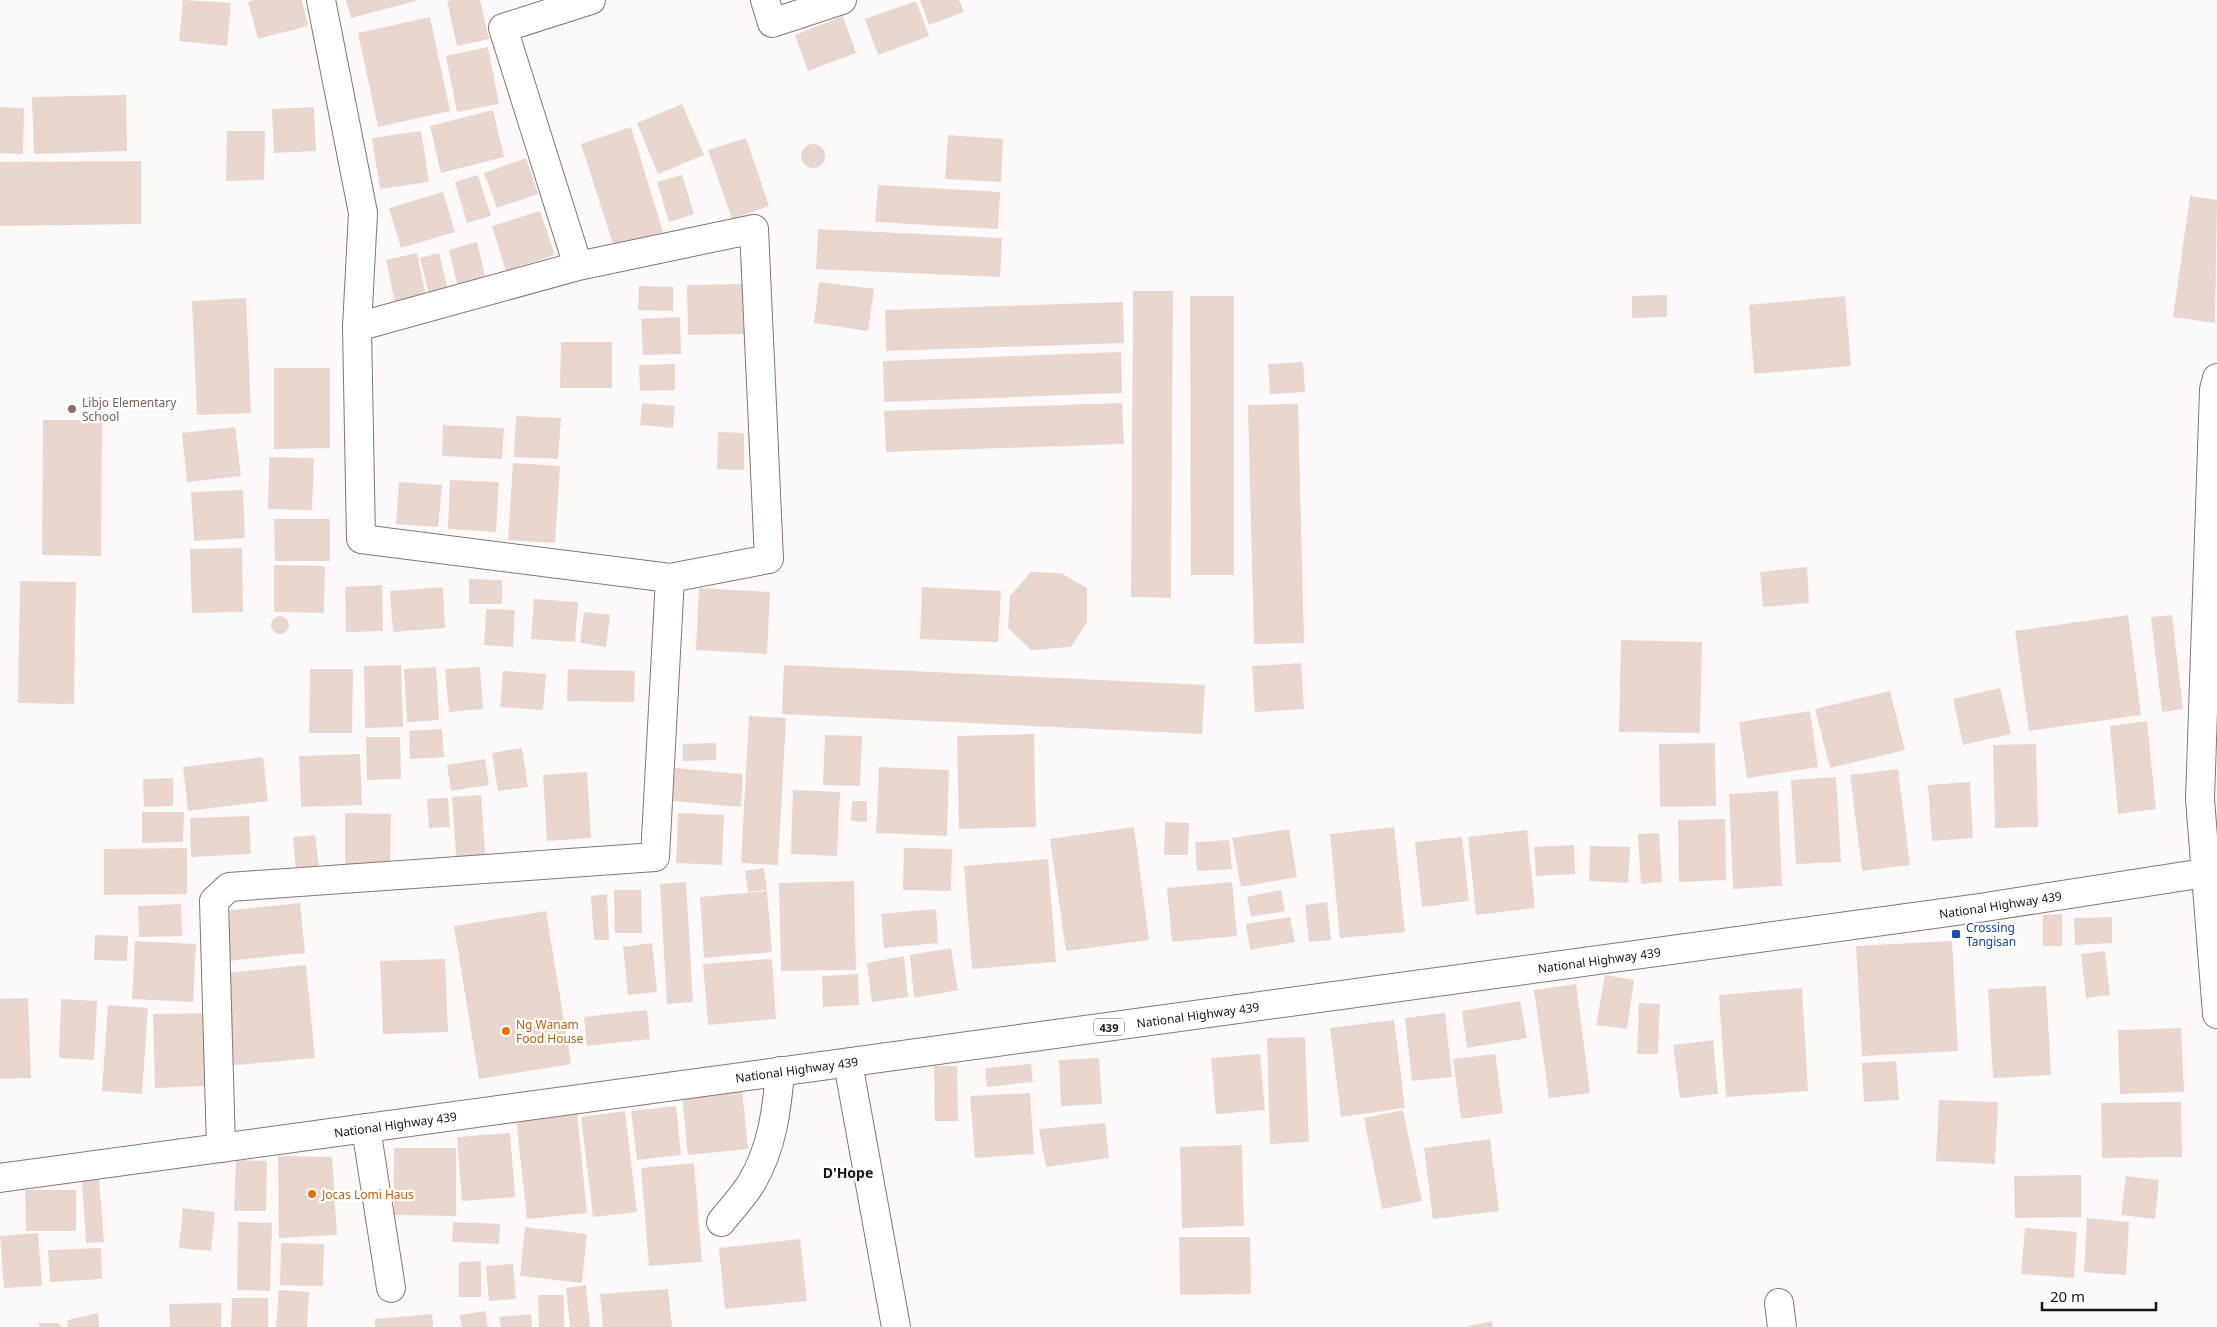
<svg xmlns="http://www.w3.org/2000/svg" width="2217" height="1327" font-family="'Noto Sans',sans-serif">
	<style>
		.building { fill: #e9d6cf }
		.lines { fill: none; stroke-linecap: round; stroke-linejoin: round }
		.minor-casing { stroke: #86756f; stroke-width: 30 }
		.major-casing { stroke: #86756f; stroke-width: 30 }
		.minor { stroke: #fff; stroke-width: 28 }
		.major { stroke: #fff; stroke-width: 28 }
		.education-dot { fill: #8d6e63; stroke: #fff; stroke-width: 2 }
		.transit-dot { fill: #1a4fb4; stroke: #fff; stroke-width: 2 }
		.food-dot { fill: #e8710a; stroke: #fff; stroke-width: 2 }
		.labels { text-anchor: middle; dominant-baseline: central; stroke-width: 4.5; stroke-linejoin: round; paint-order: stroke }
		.shield { fill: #fff; stroke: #5f5b5a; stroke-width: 1 }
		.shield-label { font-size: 11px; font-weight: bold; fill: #1b1513 }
		.education-label { font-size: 12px; fill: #785e54; stroke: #fff; text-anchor: start }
		.street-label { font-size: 12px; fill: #1b1513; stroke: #fff }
		.transit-label { font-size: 12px; fill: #164399; stroke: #fff; text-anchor: start }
		.food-label { font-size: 12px; fill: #c56008; stroke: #fff; text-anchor: start }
		.neighbourhood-label { font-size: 14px; font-weight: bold; fill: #1b1513; stroke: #fff }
	</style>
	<rect width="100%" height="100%" fill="#fefaf9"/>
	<path class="building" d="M183,0L231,3L227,46L179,41Z
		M255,0H302L308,26L258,39L248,2Z
		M346,0H416V1L351,18Z
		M454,0H480L489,39L457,46L447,1Z
		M920,0H959L964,12L929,25Z
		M916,1L929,36L878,55L865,19Z
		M843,16L856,53L808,71L795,35Z
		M430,17L450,111L378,127L358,33Z
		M488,47L499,104L457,112L446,56Z
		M126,95L127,151L34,154L32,97Z
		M682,104L704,155L658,174L637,123Z
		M0,107L24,108L23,154L0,153Z
		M314,107L316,151L274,153L272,109Z
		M493,110L504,157L441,173L430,126Z
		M631,127L663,232L614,247L581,144Z
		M227,131H265L264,180L226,181Z
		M421,131L429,182L380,189L372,138Z
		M948,135L1003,139L1001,182L945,179Z
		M746,138L769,206L732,219L708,150Z
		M801 156a12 12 0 1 1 24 0a12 12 0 1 1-24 0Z
		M526,158L538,194L497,208L484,173Z
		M141,161V224L0,226V162Z
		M478,175L491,216L467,223L455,182Z
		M682,175L694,214L669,222L657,182Z
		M878,185L1000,192L998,229L875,222Z
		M443,192L455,232L401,248L389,208Z
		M2190,196L2217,200L2215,323L2173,317Z
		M540,211L555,255L506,271L492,226Z
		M818,229L1002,238L1000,277L816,269Z
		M477,242L486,280L458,287L449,250Z
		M417,253L427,301L396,307L386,260Z
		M439,253L449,293L430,298L420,258Z
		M819,282L874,289L868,331L814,323Z
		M747,284L748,334L688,335L687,285Z
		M639,286L673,287V311L638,310Z
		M1133,291H1173L1171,598L1131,597Z
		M1667,295V317L1632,318V296Z
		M1190,296H1234V575H1191Z
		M1845,296L1851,366L1754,374L1749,305Z
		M246,298L251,413L197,415L192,301Z
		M1123,302L1124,343L886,351L885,310Z
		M680,317L681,354L643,355L641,319Z
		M561,342H612V388H560Z
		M1121,352L1122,393L884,402L883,361Z
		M1303,362L1305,392L1270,394L1268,364Z
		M675,364V390L640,391L639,365Z
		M274,368H330V448L274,449Z
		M642,403L675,406L673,428L640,425Z
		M1122,403L1124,444L886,452L884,411Z
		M1298,404L1304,643L1254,644L1248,405Z
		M516,416L561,418L558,459L514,457Z
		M43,420H102L101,556L42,555Z
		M443,425L504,428L502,459L442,456Z
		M235,427L241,476L187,482L182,433Z
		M718,432L744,433V470L717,469Z
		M269,457L314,458L312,510L268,509Z
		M513,463L560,466L555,543L508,540Z
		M450,480L499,482L496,532L448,529Z
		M399,482L442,485L438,527L396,524Z
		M243,490L245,538L194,541L191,492Z
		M274,519H330V561H275Z
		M242,548L243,612L192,613L190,549Z
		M274,565L325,566L324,613L274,612Z
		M1807,567L1809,603L1763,607L1760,572Z
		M1031,572L1061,573L1087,588V622L1071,647L1031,650L1008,628L1010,596Z
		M469,579L502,580V604H469Z
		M20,581L76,582L74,704L18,703Z
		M382,585L383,631L346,632L345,587Z
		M443,587L445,628L393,632L390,591Z
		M922,587L1001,591L998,642L920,639Z
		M699,588L770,592L767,654L696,650Z
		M534,599L578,602L575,642L531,639Z
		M486,609L515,610L513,647L484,645Z
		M584,612L610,615L606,647L580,643Z
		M2128,615L2141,715L2029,731L2015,631Z
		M2172,615L2183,709L2162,712L2151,617Z
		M271 625a9 9 0 1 1 18 0a9 9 0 1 1-18 0Z
		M1621,640L1702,642L1700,733L1619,732Z
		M1301,663L1304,709L1255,712L1252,666Z
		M401,665L403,727L365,728L364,666Z
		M784,665L1205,685L1202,734L782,714Z
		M436,667L439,720L407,722L404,669Z
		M480,667L483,709L449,712L445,669Z
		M310,669H353L352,733H309Z
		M568,669L635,671L634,702L567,701Z
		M503,671L546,674L543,710L500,707Z
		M2000,688L2011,734L1963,745L1953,699Z
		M1890,691L1905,750L1830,768L1815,709Z
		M1810,711L1818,767L1747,778L1739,722Z
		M749,716L786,718L778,865L741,863Z
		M2147,721L2156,809L2118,814L2110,726Z
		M442,729L444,757L410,759L409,731Z
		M1034,734L1036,827L959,829L957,736Z
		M825,735L862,736L860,786L823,785Z
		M366,737H400L401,779L367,780Z
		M716,743V760L683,761V744Z
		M1715,743L1716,806L1660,807L1659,744Z
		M2036,744L2038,827L1995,828L1993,745Z
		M522,748L528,787L498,791L492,753Z
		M360,754L362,805L301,807L299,756Z
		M263,757L268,801L188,811L183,767Z
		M485,759L489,785L451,791L447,765Z
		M879,767L949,770L947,836L876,833Z
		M675,768L743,774L741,807L672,801Z
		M1898,769L1910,865L1862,871L1850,775Z
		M587,772L591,838L547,841L543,775Z
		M1836,777L1841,862L1796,864L1791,780Z
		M173,778V806L144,807L143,779Z
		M1970,782L1973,838L1932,841L1928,785Z
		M793,790L840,792L837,856L791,854Z
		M1778,791L1782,886L1733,889L1729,794Z
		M481,795L486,865L457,867L452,797Z
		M448,798L450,827L429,828L427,799Z
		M852,801H867V822L851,821Z
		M142,812H184L183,842L142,843Z
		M345,813L391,814L390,865L345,864Z
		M678,813L724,815L722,865L676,863Z
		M249,816L251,854L191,857L190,818Z
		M1725,819L1726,880L1679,882L1678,820Z
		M1165,822L1189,823L1188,855H1164Z
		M1134,827L1149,940L1066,951L1050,839Z
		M1394,827L1405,932L1340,938L1330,834Z
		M1289,829L1297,877L1241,887L1232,838Z
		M1527,830L1535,908L1476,915L1468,837Z
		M1659,833L1662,882L1641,884L1638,834Z
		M315,835L319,868L296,870L293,837Z
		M1462,837L1469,901L1422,907L1415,842Z
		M1229,840L1232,869L1197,871L1195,842Z
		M1574,845L1575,874L1536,876L1534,847Z
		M1590,846L1630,847L1628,883L1589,881Z
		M187,848V894L104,895V849Z
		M904,848L952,849L951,891L903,890Z
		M1048,859L1056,962L972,969L964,866Z
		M764,868L767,890L748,892L745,871Z
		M854,881L856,970L781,971L779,883Z
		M686,882L693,1002L667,1004L660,884Z
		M1232,882L1237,936L1172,942L1167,888Z
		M614,890H641L642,933H615Z
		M1281,890L1285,911L1251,917L1247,897Z
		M767,891L772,952L704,958L700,897Z
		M607,894L609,940H594L591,896Z
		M1327,902L1331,940L1309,942L1305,905Z
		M300,903L305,953L228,961L223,911Z
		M181,904L182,936L139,937L138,906Z
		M936,909L938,943L884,948L881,914Z
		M546,911L571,1064L479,1079L454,926Z
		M2062,914V946H2043V915Z
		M1290,917L1295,942L1250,950L1246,924Z
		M2112,917V943L2075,945L2074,918Z
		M95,935L128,936L127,961L94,960Z
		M135,941L196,944L193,1002L132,999Z
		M1952,941L1958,1051L1862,1056L1856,946Z
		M652,943L657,992L628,995L623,947Z
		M951,948L958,990L914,998L910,955Z
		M2105,951L2110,995L2086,998L2081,954Z
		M904,956L908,997L872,1002L867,963Z
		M445,959L448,1032L383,1034L380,961Z
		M772,959L776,1019L708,1025L703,964Z
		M306,965L315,1058L226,1066L217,974Z
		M858,974L859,1005L823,1007L822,976Z
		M1605,975L1634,980L1627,1029L1596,1025Z
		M1576,984L1590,1093L1549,1098L1534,990Z
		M2046,986L2051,1075L1993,1078L1988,989Z
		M1802,988L1808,1091L1726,1097L1719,995Z
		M28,998L31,1078L0,1079V999Z
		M61,999L97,1001L94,1060L59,1058Z
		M1520,1001L1527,1038L1467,1048L1462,1011Z
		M1639,1003L1660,1004L1658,1054H1637Z
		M108,1005L148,1008L142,1094L102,1091Z
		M647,1010L650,1039L587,1046L584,1017Z
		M206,1013L208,1086L155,1088L153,1014Z
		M1445,1013L1452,1077L1412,1081L1405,1018Z
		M1394,1020L1405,1108L1341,1117L1330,1028Z
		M2181,1028L2184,1092L2120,1094L2118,1030Z
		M1305,1037L1309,1142L1270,1144L1267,1038Z
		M1713,1040L1718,1094L1680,1098L1673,1045Z
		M1260,1054L1265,1110L1216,1114L1211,1058Z
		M1495,1054L1503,1113L1461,1119L1453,1059Z
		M1099,1058L1102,1104L1061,1106L1059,1060Z
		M1896,1061L1899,1100L1864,1102L1862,1063Z
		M1031,1064L1033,1082L987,1087L985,1068Z
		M934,1066H957L958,1121H935Z
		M742,1088L748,1149L688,1155L682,1095Z
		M1030,1093L1034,1154L975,1158L970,1096Z
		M1939,1100L1998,1102L1995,1164L1936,1161Z
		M2181,1102L2182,1157L2102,1158L2101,1103Z
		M676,1106L681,1155L637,1160L631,1111Z
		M1403,1110L1422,1201L1382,1209L1364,1118Z
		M625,1111L637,1212L593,1217L581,1117Z
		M577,1112L587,1213L527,1219L516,1118Z
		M1105,1123L1109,1158L1046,1167L1039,1129Z
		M510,1133L515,1197L462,1201L457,1137Z
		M1490,1139L1499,1211L1433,1219L1424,1148Z
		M1242,1145L1244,1226L1182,1228L1180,1147Z
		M394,1148H456V1216L394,1215Z
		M278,1156L332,1157L337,1235L279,1238Z
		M236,1160L267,1161L266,1211H234Z
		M694,1163L702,1262L649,1266L641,1168Z
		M2081,1175V1217L2015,1218L2014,1176Z
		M2126,1176L2159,1180L2155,1219L2121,1215Z
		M99,1179L104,1242L86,1243L82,1181Z
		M25,1190H76V1231H26Z
		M183,1208L215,1212L211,1251L179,1248Z
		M2087,1218L2129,1222L2126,1275L2084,1272Z
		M238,1222L272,1223L270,1291L237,1290Z
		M453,1222L500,1224L499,1244L452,1242Z
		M525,1227L587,1234L582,1283L520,1276Z
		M2025,1228L2077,1232L2074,1278L2021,1274Z
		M38,1233L42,1286L4,1288L0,1236Z
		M1179,1237H1250L1251,1294L1180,1295Z
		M800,1239L807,1301L725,1309L719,1248Z
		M281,1243L324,1244L323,1286L280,1285Z
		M101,1248L102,1279L50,1282L48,1250Z
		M481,1261V1297H459V1262Z
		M513,1264L516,1299L489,1301L486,1266Z
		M586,1285L590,1327H570L566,1288Z
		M668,1289L672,1327H603L600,1294Z
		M279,1290L309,1292L307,1327H276Z
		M538,1295H564V1327H539Z
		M232,1298H268V1327H231Z
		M221,1303V1327H170L169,1304Z
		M485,1311L488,1327H462L459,1315Z
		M98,1313L99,1327H67L68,1320Z
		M432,1314L433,1327H375V1319Z
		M531,1314L532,1327H501L499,1317Z
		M1492,1321L1493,1327H1468V1326Z
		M38,1323H58L62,1327H39Z"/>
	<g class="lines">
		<defs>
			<path id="minor" d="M321,0L363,213L357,327L578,266L754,229L769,559L670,578L361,539L357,327
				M765,0L772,23L842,0
				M578,266L503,28L591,0
				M2217,378L2214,390L2200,799L2217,1014
				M848,1063L896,1327
				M366,1128L391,1288
				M221,1148L214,901L229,887L655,857L670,578
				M721,1222C731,1209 744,1196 752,1182C772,1148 777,1110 780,1071
				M1779,1303L1782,1327"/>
			<g id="major">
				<path id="s1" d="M0,1178L1979,908L2217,871"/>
			</g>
		</defs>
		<use href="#minor" class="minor-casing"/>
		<use href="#major" class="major-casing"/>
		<use href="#minor" class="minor"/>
		<use href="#major" class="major"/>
	</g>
	<circle class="education-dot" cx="72" cy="409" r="5"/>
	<rect class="transit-dot" x="1951" y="929" width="10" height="10" rx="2.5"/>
	<g class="food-dot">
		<circle cx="506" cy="1031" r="5"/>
		<circle cx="312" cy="1194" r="5"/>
	</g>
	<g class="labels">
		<rect class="shield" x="1094" y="1018.5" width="30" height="17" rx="4"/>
		<g class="shield-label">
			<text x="1109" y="1027">439</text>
		</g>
		<g class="education-label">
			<text x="82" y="402">Libjo Elementary<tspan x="82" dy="14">School</tspan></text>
		</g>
		<g class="street-label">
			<text stroke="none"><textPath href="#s1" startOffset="2019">National Highway 439</textPath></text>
			<text stroke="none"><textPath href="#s1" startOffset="1614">National Highway 439</textPath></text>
			<text stroke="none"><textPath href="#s1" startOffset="1209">National Highway 439</textPath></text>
			<text stroke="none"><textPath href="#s1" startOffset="804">National Highway 439</textPath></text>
			<text stroke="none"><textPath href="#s1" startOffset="399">National Highway 439</textPath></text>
		</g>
		<g class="transit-label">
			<text x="1966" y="927">Crossing<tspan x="1966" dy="14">Tangisan</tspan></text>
		</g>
		<g class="food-label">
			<text x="516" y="1024">Ng Wanam<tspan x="516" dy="14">Food House</tspan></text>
			<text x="322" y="1194">Jocas Lomi Haus</text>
		</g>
		<g class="neighbourhood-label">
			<text x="848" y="1172">D'Hope</text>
		</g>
	</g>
	<path d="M2042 1302v8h114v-8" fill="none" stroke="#1b1513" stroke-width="2.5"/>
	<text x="2050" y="1302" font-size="15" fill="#1b1513" stroke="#ffffff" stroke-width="4" paint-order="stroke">20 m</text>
</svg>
